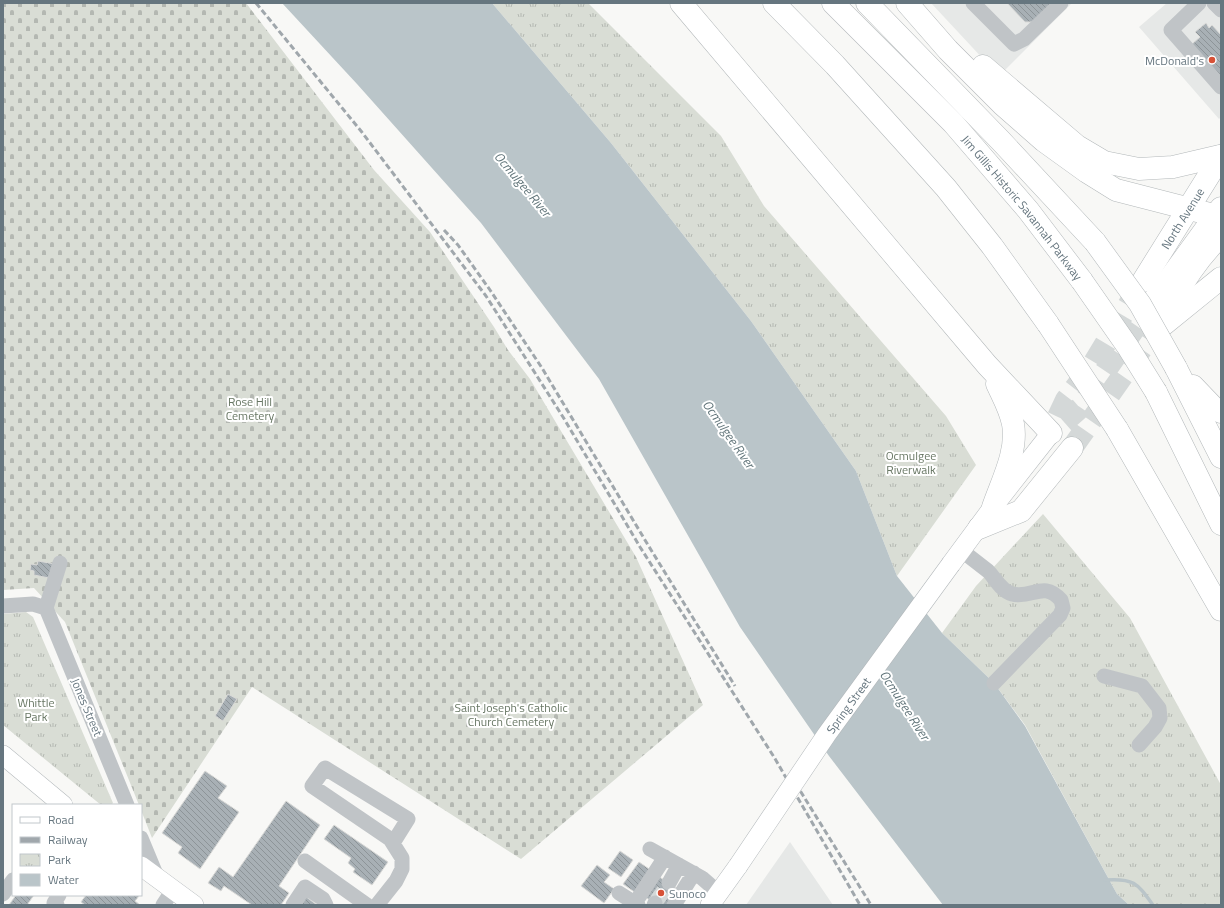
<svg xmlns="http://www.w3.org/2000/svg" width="1224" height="908" font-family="'Titillium Web',sans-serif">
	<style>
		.built { fill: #e6e8e7 }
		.cemetery { fill: url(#cemetery-stones) }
		.park { fill: url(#park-tufts) }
		.water { fill: #bac5c9 }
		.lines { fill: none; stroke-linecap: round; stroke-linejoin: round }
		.stream { stroke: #bac5c9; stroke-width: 3.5 }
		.building { fill: url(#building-back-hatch); stroke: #dadad8 }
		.minor-tunnel { stroke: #d4d8d8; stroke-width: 15; stroke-dasharray: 15 8; stroke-linecap: butt }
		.highway-tunnel { stroke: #d4d8d8; stroke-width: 22; stroke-dasharray: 22 11; stroke-linecap: butt }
		.major-casing { stroke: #b4b9bc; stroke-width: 20 }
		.highway-casing { stroke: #b3b8ba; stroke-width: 23 }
		.minor { stroke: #c0c4c7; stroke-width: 15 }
		.major { stroke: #fff; stroke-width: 19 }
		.highway { stroke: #fff; stroke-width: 22 }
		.rail { stroke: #a0a7ac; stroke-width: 3; stroke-dasharray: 6 3; stroke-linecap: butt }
		.major-bridge-casing { stroke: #b4b9bc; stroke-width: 20; stroke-linecap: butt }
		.highway-bridge-casing { stroke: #b3b8ba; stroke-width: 23; stroke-linecap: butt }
		.major-bridge { stroke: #fff; stroke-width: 19 }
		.highway-bridge { stroke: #fff; stroke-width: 22 }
		.poi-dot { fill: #d75137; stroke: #fff; stroke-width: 1.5 }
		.labels { text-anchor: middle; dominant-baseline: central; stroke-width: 4; stroke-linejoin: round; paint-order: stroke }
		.poi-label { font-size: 12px; fill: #66767f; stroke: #fff; text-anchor: end }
		.street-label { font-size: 12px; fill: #66767f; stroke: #fff }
		.park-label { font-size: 12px; fill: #687764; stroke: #fff }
		.water-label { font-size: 13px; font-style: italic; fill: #607479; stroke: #fff }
	</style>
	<defs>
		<pattern id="cemetery-stones" width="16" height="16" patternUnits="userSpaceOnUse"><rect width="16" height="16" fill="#d9ddd5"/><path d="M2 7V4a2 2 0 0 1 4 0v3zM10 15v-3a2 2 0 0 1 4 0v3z" fill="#b4b8b2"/></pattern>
		<pattern id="park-tufts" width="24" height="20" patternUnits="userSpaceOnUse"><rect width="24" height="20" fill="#d9ddd5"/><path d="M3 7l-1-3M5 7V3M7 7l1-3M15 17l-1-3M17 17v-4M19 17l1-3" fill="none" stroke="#b4b8b2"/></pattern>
		<pattern id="building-back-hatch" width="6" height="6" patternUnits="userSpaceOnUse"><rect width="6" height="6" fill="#a8b0b5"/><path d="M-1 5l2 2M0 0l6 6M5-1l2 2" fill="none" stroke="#8d9498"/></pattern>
	</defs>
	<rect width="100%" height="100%" fill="#f8f8f6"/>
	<path class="built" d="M931,3H1072L999,76Z
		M1167,3H1221V117L1219,119L1139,27Z
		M790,842L833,905H746Z"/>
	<path class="cemetery" d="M3,3H246L374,170L430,232L494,327L508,350L530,379L636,557L703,705L521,859L252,687L152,838L141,810V805H139L65,622L34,588L3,590Z"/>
	<path class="park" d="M492,3H588L721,136L764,206L946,416L976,465L897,576L856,471L751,321L611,143Z
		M1043,514L1130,618L1221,785V905H1129L1117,894L1025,725L994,683L942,633L976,586Z
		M26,612L33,617L113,803L111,805H101L3,725V614Z"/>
	<path class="water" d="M282,3H492L611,143L751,321L856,471L897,576L942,633L994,683L1025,726L1117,894L1129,905H943L829,756L740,627L599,379L481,223L357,84Z"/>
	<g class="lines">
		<path class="stream" d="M1105,880C1134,878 1137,883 1153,905"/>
	</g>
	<path class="building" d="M1007,3H1051L1033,22H1025Z
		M1206,23L1209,28L1212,25L1221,35V75L1219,77L1191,45L1200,37L1195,32Z
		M38,561L55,564L49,578L34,575V571L30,570L31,564L37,565Z
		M228,694L237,699L223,721L215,716Z
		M205,771L227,786L218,798L239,812L200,869L178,853L182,847L162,833Z
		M286,801L320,825L279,886L289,893L281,905H252L224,886L221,891L208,883L219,867L233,877Z
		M334,825L388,862L372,885L353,872L355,869L348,863L351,858L324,839Z
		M620,851L633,860L621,877L608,868Z
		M639,862L652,871L636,893L623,884Z
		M597,865L610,875L604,882L614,889L604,903L581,886Z
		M658,876L679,890L668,905H657L644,896Z
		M16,895H34L27,905H9Z
		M86,895H137L139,896L135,901L140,905H85L81,902Z
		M305,896L317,905H298Z"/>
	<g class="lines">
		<path class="minor-tunnel" d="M655,903L669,883"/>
		<path class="highway-tunnel" d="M1058,417L1066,400L1092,366L1143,281
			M1064,422L1080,408L1154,300
			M1072,448L1152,334L1163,316"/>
		<defs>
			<path id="major" d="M951,564L993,507L1051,433
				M3,755L63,805
				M141,866L194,905
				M710,905L738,866"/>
			<g id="highway">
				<path d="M681,3L987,365L1051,433"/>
				<path d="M774,3L835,65L946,188L992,246L1048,324"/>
				<path id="s1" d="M833,3L953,123L1028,210L1082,281"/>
				<path d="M867,3L1001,141L1095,242"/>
				<path d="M907,3L948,50L1003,105L1044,141L1087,172L1116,190L1221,217"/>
				<path d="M983,66L1077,146L1104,162L1139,169L1173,167L1220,156"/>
				<path id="s2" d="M1143,281L1221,156"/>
				<path d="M1154,300L1221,208"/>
				<path d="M1167,310C1182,284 1199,256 1221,236"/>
				<path d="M1163,325L1221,278"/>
				<path d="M1176,368L1221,457"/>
				<path d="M1193,386L1215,409L1221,412"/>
				<path d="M1156,392L1221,524"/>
				<path d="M1117,429L1221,610"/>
				<path d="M993,507C1002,481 1018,451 1013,424C1010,409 1003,397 997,384"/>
				<path d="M979,528L1021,511L1072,448"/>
			</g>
		</defs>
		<use href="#major" class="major-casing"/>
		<use href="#highway" class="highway-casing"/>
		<path class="minor" d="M973,3L1014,44L1024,39L1061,3
			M1199,3L1171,30L1221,87
			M1214,3L1221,10
			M961,550C970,557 979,564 988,571C995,578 1001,591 1012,594C1033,599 1043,580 1061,600L1063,608L1060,615L994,683
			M3,606L33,604L46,608L127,805
			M46,608L60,563
			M1104,676L1142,686L1159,708L1160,718L1155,727L1139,745
			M141,838L158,879
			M650,849L702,878L718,892
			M305,861L367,905
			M669,883L679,865
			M619,893L638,905
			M3,894L13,880
			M635,903L665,857
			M57,905L54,903L59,895
			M163,905L173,890
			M293,905L305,887L323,899L326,905
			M377,905L396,881L402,869V858L390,839L312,786L325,768L408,819L393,843
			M654,905L655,903
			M674,905L694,873"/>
		<use href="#major" class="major"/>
		<use href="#highway" class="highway"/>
		<path class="rail" d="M256,3L361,131L486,296L563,417L640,547L774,757L860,905
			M444,230L458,245L490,290L542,368L648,545L735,686
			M791,776L871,905"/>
		<defs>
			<g id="major-bridge">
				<path id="s3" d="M738,866L827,734L951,564"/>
			</g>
			<path id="highway-bridge" d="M1095,242L1140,304L1176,368
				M1082,281L1128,347L1156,392
				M1048,324L1117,429"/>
		</defs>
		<use href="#major-bridge" class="major-bridge-casing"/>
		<use href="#highway-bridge" class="highway-bridge-casing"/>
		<use href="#major-bridge" class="major-bridge"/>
		<use href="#highway-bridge" class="highway-bridge"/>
	</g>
	<g class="poi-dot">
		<circle cx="1212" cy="60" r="4"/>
		<circle cx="661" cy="893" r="4"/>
	</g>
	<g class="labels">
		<g class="poi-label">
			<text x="1204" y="60">McDonald's</text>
			<text x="669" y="893" text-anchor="start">Sunoco</text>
		</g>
		<g class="street-label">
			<text stroke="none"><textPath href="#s1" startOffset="279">Jim Gillis Historic Savannah Parkway</textPath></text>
			<text stroke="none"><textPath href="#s2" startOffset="74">North Avenue</textPath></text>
			<text stroke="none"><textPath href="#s3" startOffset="195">Spring Street</textPath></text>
			<text transform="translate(87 707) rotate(67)">Jones Street</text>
		</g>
		<g class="park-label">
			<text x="250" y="401">Rose Hill<tspan x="250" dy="14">Cemetery</tspan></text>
			<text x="911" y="455">Ocmulgee<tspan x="911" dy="14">Riverwalk</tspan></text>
			<text x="36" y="702">Whittle<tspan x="36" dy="14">Park</tspan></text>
			<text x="511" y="707">Saint Joseph's Catholic<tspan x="511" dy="14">Church Cemetery</tspan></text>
		</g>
		<g class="water-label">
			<text transform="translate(523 184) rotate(50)">Ocmulgee River</text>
			<text transform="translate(729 434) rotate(55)">Ocmulgee River</text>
			<text transform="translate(905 705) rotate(57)">Ocmulgee River</text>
		</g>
	</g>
	<rect width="1224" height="908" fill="none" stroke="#66767f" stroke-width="8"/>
	<rect x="12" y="804" width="130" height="92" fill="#ffffff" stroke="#c2c8cc"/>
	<rect x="20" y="817" width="20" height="6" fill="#ffffff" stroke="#c2c8cc"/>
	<text x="48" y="824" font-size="12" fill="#66767f">Road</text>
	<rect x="20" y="837" width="20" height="6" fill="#a0a7ac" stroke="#c2c8cc"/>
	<text x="48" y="844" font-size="12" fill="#66767f">Railway</text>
	<rect x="20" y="854" width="20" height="12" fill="url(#park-tufts)" stroke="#c2c8cc"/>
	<text x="48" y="864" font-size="12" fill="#66767f">Park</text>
	<rect x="20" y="874" width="20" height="12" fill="#bac5c9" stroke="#c2c8cc"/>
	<text x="48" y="884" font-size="12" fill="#66767f">Water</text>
</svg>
